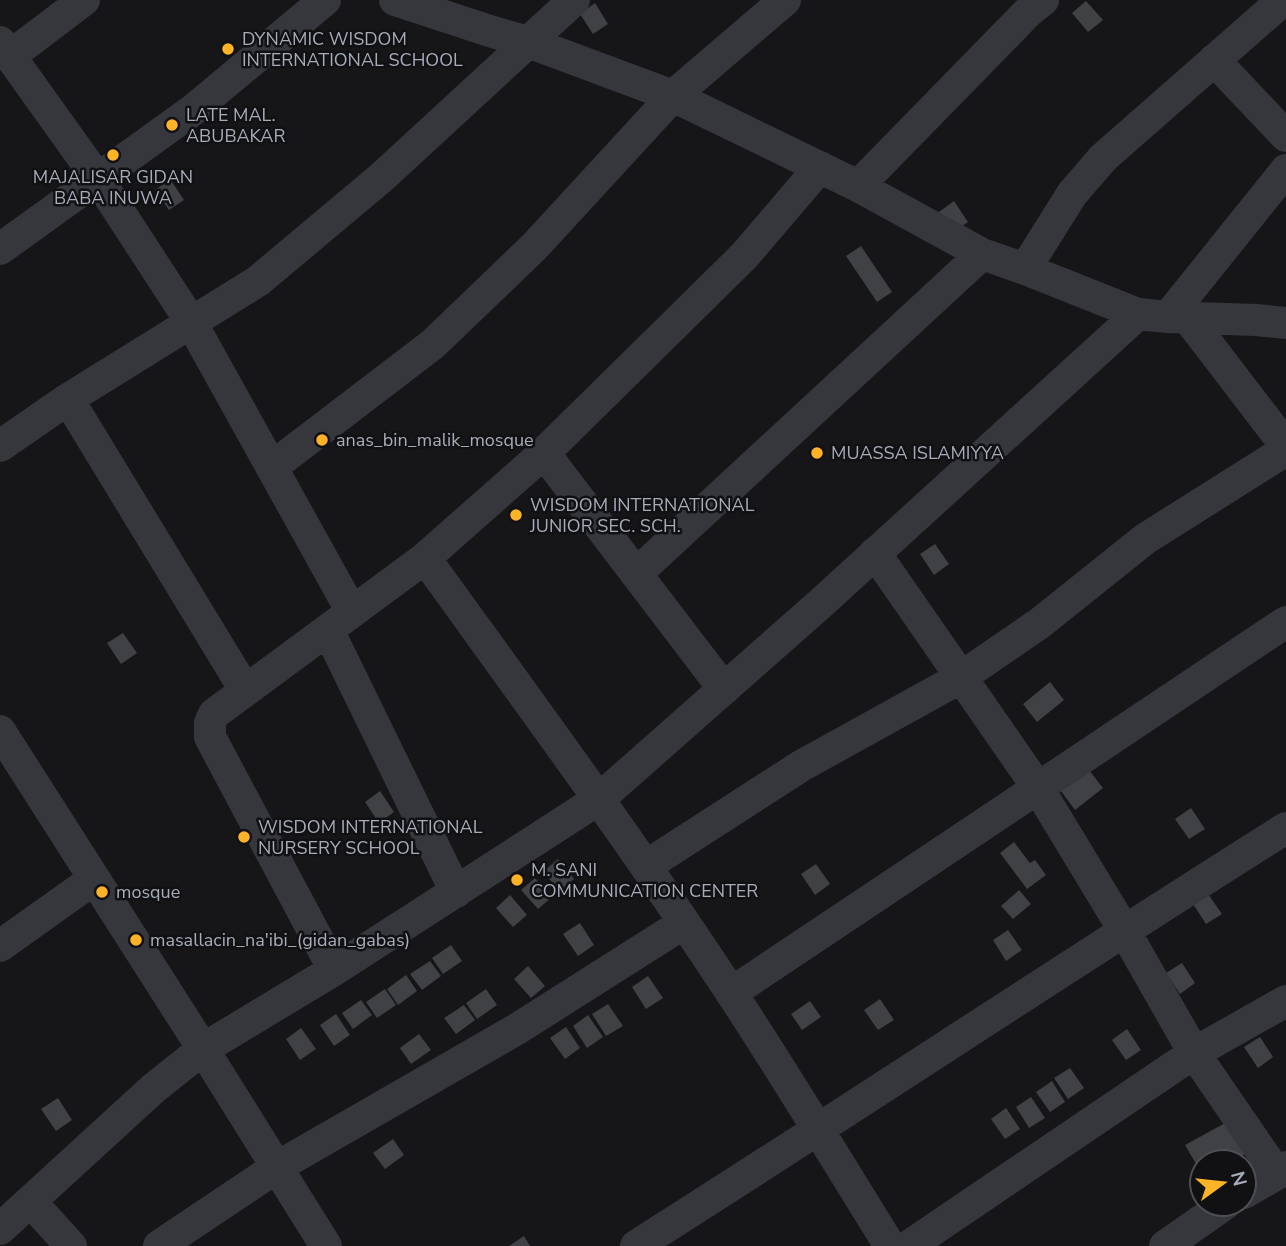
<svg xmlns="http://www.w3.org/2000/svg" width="1286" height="1246" font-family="'Nunito Sans',sans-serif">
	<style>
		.building { fill: #3f4145 }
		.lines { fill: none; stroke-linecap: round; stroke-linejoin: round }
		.minor { stroke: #36373d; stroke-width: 32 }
		.poi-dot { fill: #feb327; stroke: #111113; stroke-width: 2.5 }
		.labels { text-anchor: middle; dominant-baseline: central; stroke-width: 5; stroke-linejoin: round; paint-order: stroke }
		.poi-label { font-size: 18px; fill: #a7acb9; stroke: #111113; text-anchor: start }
	</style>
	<rect width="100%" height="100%" fill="#161618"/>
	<path class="building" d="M1086,1L1103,20L1088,32L1072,13Z
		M595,3L608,24L593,34L580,14Z
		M170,179L184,200L169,210L155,190Z
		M954,201L968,222L953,232L939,212Z
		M861,246L892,292L877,302L846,256Z
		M935,544L949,564L934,575L920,554Z
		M123,633L137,653L121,664L107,643Z
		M1050,682L1064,700L1037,722L1023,704Z
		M1089,770L1103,788L1075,810L1061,791Z
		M380,791L394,812L379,823L365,802Z
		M1191,808L1205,829L1189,839L1175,819Z
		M1014,842L1030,863L1035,860L1046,875L1027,889L1000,853Z
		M558,859L574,879L560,891L543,872Z
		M816,864L830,884L815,895L801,874Z
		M535,878L552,897L538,909L521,890Z
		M1019,890L1031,904L1013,919L1001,906Z
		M1208,894L1222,914L1206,924L1193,904Z
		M510,895L527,915L513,927L496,908Z
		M580,923L594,945L578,956L563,934Z
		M1008,930L1022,950L1006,961L993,940Z
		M451,945L462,961L443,974L432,958Z
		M430,961L441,976L422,990L410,974Z
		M1182,963L1195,983L1180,994L1166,973Z
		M528,966L545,986L531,998L514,979Z
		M406,975L417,991L398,1005L387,989Z
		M648,976L663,998L646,1009L632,987Z
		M385,989L396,1005L377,1018L366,1002Z
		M486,989L497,1005L477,1019L466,1003Z
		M880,999L894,1020L878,1030L864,1010Z
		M361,1000L372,1015L353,1029L342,1013Z
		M810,1001L821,1017L802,1030L791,1014Z
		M608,1004L623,1026L606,1036L592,1014Z
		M464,1005L475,1020L456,1034L444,1018Z
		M336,1014L350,1035L334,1046L320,1025Z
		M588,1015L603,1037L587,1048L573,1026Z
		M566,1027L580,1048L565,1059L550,1038Z
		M301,1028L316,1049L300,1060L286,1039Z
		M1127,1029L1141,1050L1126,1060L1112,1040Z
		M419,1034L431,1050L411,1064L400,1048Z
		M1260,1037L1273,1057L1258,1068L1244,1047Z
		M1070,1068L1084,1088L1068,1099L1054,1078Z
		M1052,1081L1065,1102L1050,1112L1036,1092Z
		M1031,1097L1045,1118L1029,1128L1016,1107Z
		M58,1098L72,1120L56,1131L41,1109Z
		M1006,1108L1020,1129L1005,1139L991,1119Z
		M1227,1122L1246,1153L1235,1162H1202V1174L1185,1145Z
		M393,1139L404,1155L385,1169L373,1153Z
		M524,1236L530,1246H509Z"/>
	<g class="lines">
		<path class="minor" d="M395,0L493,32L528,42L673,96L858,186L982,254L1025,269L1138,314L1168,317L1256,320L1286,323
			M0,42L98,179L191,322L352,612
			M10,56L84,0
			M1214,60L1286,136
			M858,186L1028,12L1043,0
			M0,249L193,110L325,0
			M1025,269L1072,194L1103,158L1283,0
			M1168,317L1286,170
			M1188,318L1286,446
			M68,399L245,690
			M0,446L68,399L258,281L382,177L574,0
			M544,453L724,689
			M272,467L433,344L534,247L673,96L785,0
			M875,553L1038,788L1124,930L1194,1053L1277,1174
			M425,558C528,701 633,843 730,991C785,1074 837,1161 890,1246
			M636,574L982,254
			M328,630L456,892
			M0,731L203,1049L326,1246
			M646,866L801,766L960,678L1040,623L1145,539L1286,450
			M0,946L94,879
			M334,970L210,737V723L214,714L425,558L544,453L745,255L820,167
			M731,993L1286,622
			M1244,1193L1277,1174L1286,1167
			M31,1202L71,1246
			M0,1229L154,1088L203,1049L334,970L599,799L820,604L1138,314
			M159,1246L277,1167L517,1029L684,923
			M636,1246C854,1108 1068,965 1286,828
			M909,1246L1194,1053L1286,1001
			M1165,1246L1225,1204"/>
	</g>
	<g class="poi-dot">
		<circle cx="228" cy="49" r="7"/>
		<circle cx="172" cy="125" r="7"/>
		<circle cx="113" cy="155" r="7"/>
		<circle cx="322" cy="440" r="7"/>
		<circle cx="817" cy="453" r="7"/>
		<circle cx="516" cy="515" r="7"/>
		<circle cx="244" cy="837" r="7"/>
		<circle cx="517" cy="880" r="7"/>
		<circle cx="102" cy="892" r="7"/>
		<circle cx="136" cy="940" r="7"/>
	</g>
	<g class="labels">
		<g class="poi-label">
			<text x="242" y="39">DYNAMIC WISDOM<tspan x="242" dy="21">INTERNATIONAL SCHOOL</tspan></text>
			<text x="186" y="115">LATE MAL.<tspan x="186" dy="21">ABUBAKAR</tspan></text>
			<text x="113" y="177" text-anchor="middle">MAJALISAR GIDAN<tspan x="113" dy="21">BABA INUWA</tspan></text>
			<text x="336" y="440">anas_bin_malik_mosque</text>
			<text x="831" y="453">MUASSA ISLAMIYYA</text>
			<text x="530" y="505">WISDOM INTERNATIONAL<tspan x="530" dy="21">JUNIOR SEC. SCH.</tspan></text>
			<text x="258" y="827">WISDOM INTERNATIONAL<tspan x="258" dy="21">NURSERY SCHOOL</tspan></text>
			<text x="531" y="870">M. SANI<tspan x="531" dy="21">COMMUNICATION CENTER</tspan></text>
			<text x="116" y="892">mosque</text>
			<text x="150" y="940">masallacin_na'ibi_(gidan_gabas)</text>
		</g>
	</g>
	<g transform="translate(1223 1183) rotate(75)"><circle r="33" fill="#111113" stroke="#4d4f55" stroke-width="2"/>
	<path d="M0-5L12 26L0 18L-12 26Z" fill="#feb327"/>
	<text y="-10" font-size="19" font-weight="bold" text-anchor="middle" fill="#a7acb9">N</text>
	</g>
</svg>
